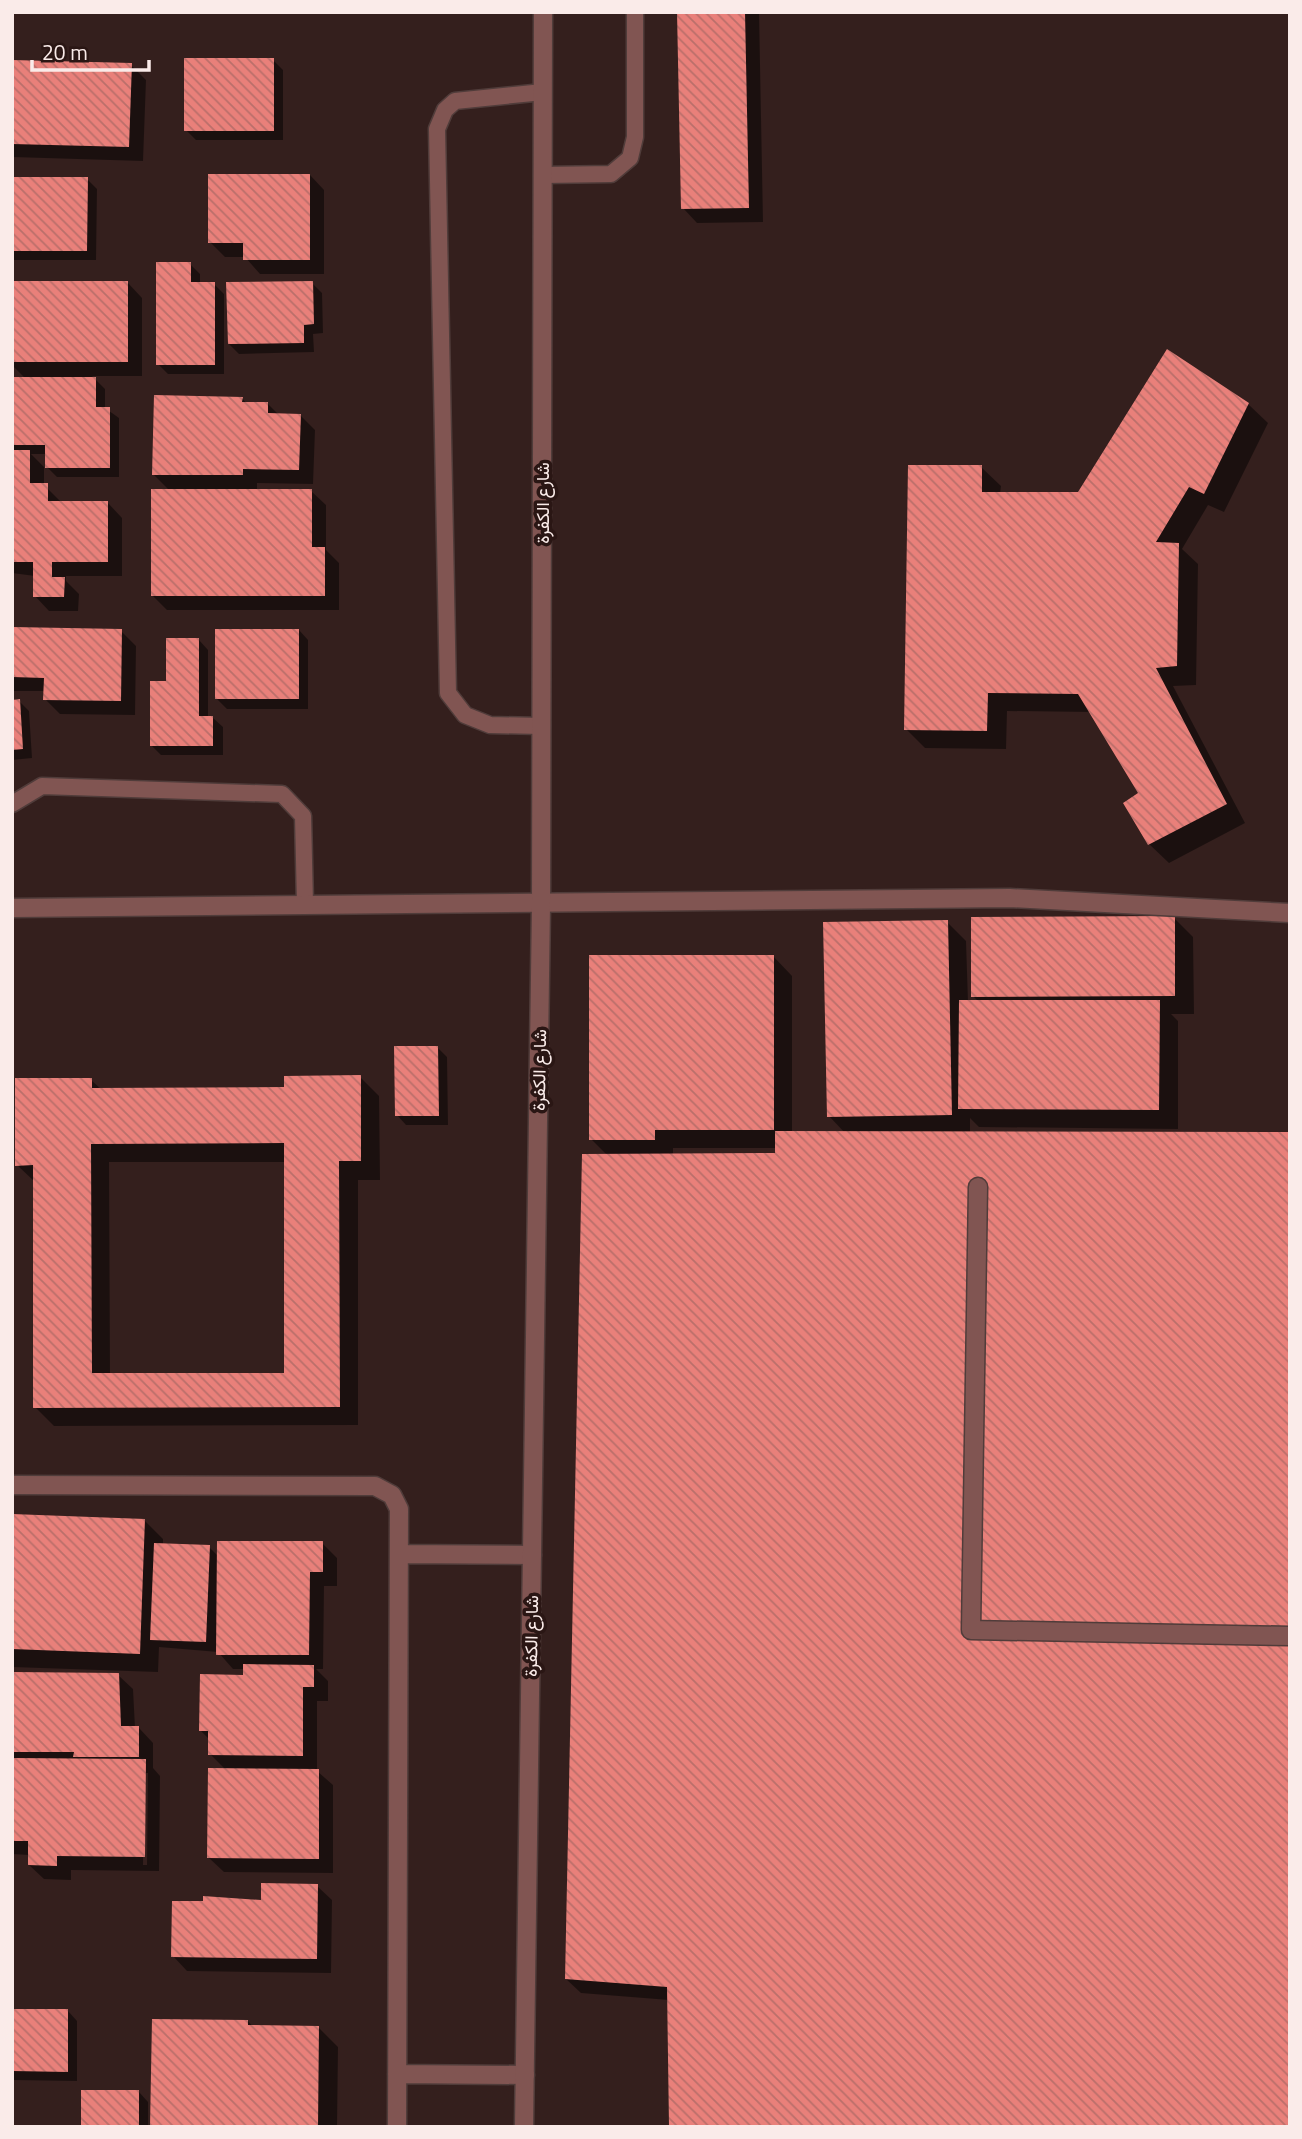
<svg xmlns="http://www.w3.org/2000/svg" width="1302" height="2139" font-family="'Titillium Web',Vazirmatn,sans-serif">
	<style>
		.shadow { fill: #0007; fill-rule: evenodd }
		.building { fill: url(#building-back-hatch); fill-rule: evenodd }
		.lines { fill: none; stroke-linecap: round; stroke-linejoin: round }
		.service-casing { stroke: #503c3a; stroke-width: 19 }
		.minor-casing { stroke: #503c3a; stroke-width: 21 }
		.tertiary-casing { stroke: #503c3a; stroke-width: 21 }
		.service { stroke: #815552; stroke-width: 16 }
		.minor { stroke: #815552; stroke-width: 18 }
		.tertiary { stroke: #815552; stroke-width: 18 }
		.labels { text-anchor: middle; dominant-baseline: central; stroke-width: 7; stroke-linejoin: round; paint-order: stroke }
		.street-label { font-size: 18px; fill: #faebe9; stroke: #2a1614 }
	</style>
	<defs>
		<pattern id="building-back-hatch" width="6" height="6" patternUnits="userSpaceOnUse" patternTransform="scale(1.75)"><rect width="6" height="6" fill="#e9807a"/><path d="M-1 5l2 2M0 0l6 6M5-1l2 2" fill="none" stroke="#ba6f6a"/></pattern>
	</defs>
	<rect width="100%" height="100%" fill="#341f1d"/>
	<path class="shadow" d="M679,12H759L763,222L697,223L683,208Z
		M273,60L283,70V140H196L186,130Z
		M12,62L131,65L146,80L143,161L12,157Z
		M310,175L324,190V274H260L245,257H225L210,242Z
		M12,179H87L97,189L96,260H13Z
		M190,264L200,274V284H214L224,294V374H168L158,364Z
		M12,283H128L142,298V376H92L105,389V408L119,418V477H57L47,467V454H31L44,467V485L62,503H108L122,518V576H66V581L79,594L78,611H49L35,596V576L12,573V378L26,379L12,365Z
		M312,283L322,293L323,333L313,334L314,352L239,354L229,344Z
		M242,398L247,404H268L279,415H300L315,430L313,484L257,483V491H311L326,505V550L339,563V610H167L153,596L170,491L154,475Z
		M1248,404L1268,423L1224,512L1208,505L1182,549L1198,564L1196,685L1173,686L1245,823L1169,863L1149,844L1141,793L1092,712L1007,711L1006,749L925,748L906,729L981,467L1001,486L1000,494H1079Z
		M12,629L121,631L136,646L135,715L60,714L45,699V691H14Z
		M299,630L308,640V709H227L217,699Z
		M199,640L208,650V718H213L223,727V755H161L151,745L168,683Z
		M19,701L29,711L32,758L12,760V702Z
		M1174,918L1193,937L1194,1014H1171L1178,1021V1129L979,1127L970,1118V1133L669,2000L581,1993L566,1979L607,1155L591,1139L773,956L792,976V1133H845L829,1116L947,922L966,941L968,1002H979L973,996ZM673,1148H777V1155H673Z
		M437,1047L447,1057L448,1125H406L397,1115Z
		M360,1077L379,1096L380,1180H358V1425L54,1426L35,1407V1182L17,1165L91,1080L101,1089H286ZM109,1162H286V1375H110Z
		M12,1515L144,1520L163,1539V1545L209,1547L218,1556L322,1543L337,1558V1586H324L323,1669H316L328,1681V1701H317V1771L333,1785V1873L224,1872L209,1858L226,1770L210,1754V1740L201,1731L245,1676V1669H233L218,1652L159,1647L158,1672L12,1667Z
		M12,1673L118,1675L133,1689L135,1728H139L153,1743V1768L160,1776L159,1871L71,1870V1880L44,1879L29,1865V1855L12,1854ZM144,1773H148L147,1865H143Z
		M317,1886L332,1900L331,1973L187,1971L173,1956L262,1902Z
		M12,2011H68L77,2021V2081L12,2080Z
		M248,2021L253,2027L319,2028L338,2047L337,2127H152Z
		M139,2092L148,2102V2127H83Z"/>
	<path class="building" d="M677,12H745L749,208L681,209Z
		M184,58H274V131H184Z
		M12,60L132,63L129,147L12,144Z
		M208,174H310V260H243V243H208Z
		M12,177H88L87,251H12Z
		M156,262H191V282H215V365H156Z
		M12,281H128V362H12Z
		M313,281L314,324L304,325V343L228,344L226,282Z
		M1167,349L1249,403L1204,494L1189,487L1156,542L1179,543L1177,666L1156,668L1227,804L1148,845L1123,803L1138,793L1078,694L988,693L987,731L904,730L908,465H982V492H1078Z
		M12,377H96V407H110V468H45V445H12Z
		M154,395L243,397L242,402H268V413L301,414L299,470L243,469V475H152Z
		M12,450H30V483H48V501H108V562H52V577H65L64,597H33V562H12Z
		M151,489H312V547H325V596H151Z
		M12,627L122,629L121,701L43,700L44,678L12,677Z
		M215,629H299V699H215Z
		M166,638H199V716H213V746H150V681H166Z
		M20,699L23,749L12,750V700Z
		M1175,916V996L971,997V917Z
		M948,920L952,1115L827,1117L823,922Z
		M589,955H774V1130H655V1140H589Z
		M959,1000H1160L1159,1110L958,1109Z
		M394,1046H438L439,1116H395Z
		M361,1075V1161H339L340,1407L33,1408V1165L15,1166V1078H92V1088L284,1087V1076ZM284,1143V1373H92L91,1144Z
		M775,1131L1290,1132V2127H669L667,1987L565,1979L582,1154L775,1153Z
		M12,1514L145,1519L140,1654L12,1649Z
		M217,1541H323V1572H310L309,1655H216Z
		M154,1543L210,1545L206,1642L150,1640Z
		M243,1664L314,1665V1687H303V1756L208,1755V1731H199L200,1674L243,1675Z
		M12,1672L119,1673L121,1726H139V1757H73L74,1752H12Z
		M12,1758L146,1759L145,1857L57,1856V1866L28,1865V1841H12Z
		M208,1768L319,1769V1859L207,1858Z
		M261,1883L318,1884L317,1959L171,1957L172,1901H203V1896L261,1900Z
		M12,2009H68V2072L12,2071Z
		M152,2019L248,2020V2025L319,2026L318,2127H150Z
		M81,2090H139V2127H81Z"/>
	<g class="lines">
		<defs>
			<path id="service" d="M543,175L611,174L630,158L635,137V12
				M542,726L490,725L465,715L448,693L437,129L445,110L455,101L543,92
				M12,804L42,786L282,794L303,816L305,904"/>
			<path id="minor" d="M12,908L1010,898L1290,913
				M978,1187L971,1630L1290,1636
				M12,1485L375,1486L392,1495L399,1509L397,2127
				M399,1554L532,1555
				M397,2074L525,2075"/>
			<path id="tertiary" d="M524,2127L541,905L543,12"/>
		</defs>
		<use href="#service" class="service-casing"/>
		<use href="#minor" class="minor-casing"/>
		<use href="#tertiary" class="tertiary-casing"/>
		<use href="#service" class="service"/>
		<use href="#minor" class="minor"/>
		<use href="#tertiary" class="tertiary"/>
	</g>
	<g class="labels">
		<g class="street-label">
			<text transform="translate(542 503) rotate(-90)">شارع الكفرة</text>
			<text transform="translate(539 1070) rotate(-89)">شارع الكفرة</text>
			<text transform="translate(531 1636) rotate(-89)">شارع الكفرة</text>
		</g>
	</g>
	<rect width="1302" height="2139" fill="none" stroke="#faebe9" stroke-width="28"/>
	<path d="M32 60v10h117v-10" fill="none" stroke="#faebe9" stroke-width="3.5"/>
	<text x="42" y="60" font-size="21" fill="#faebe9" stroke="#2a1614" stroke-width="5" paint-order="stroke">20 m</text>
</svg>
